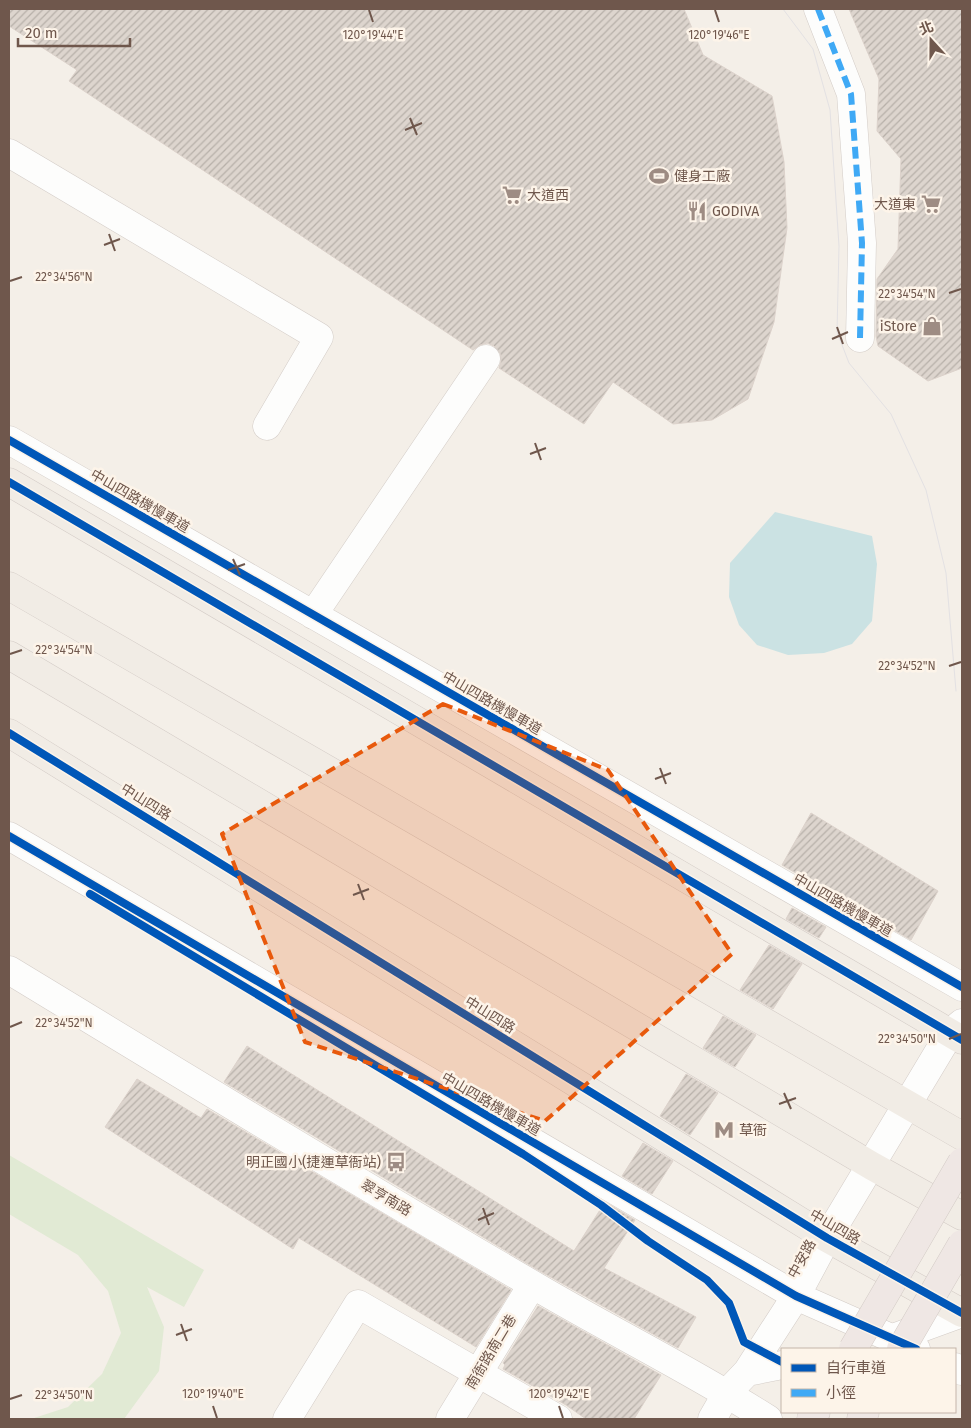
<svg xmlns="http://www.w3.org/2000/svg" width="971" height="1428" font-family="'Fira Sans','Noto Sans TC',sans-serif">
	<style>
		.garden { fill: #e1ead4 }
		.water { fill: #cbe2e3 }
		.building { fill: url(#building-hatch); stroke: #dcd2cb }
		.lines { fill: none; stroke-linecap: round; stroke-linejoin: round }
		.minor-casing { stroke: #d3ccc7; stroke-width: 29 }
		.major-casing { stroke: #d3cbc6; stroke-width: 29 }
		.highway-casing { stroke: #d3cbc6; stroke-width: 29 }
		.minor { stroke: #fdfdfc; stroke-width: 28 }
		.major { stroke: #f1ece5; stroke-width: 28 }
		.highway { stroke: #efe7e4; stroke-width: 28 }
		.tram { stroke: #e3e1e3; stroke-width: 1 }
		.highway-bridge-casing { stroke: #d3cbc6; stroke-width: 29; stroke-linecap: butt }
		.highway-bridge { stroke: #efe7e4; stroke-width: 28 }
		.quiet { stroke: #3fa9f5; stroke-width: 6; stroke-dasharray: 12 6; stroke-linecap: butt }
		.cycleway-casing { stroke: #fdf4e9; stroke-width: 11 }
		.cycleway { stroke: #0057b8; stroke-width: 8 }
		.marked { fill: #e8590c; fill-opacity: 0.2; stroke: #e8590c; stroke-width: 4; stroke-dasharray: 10 6; stroke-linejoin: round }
		.ticks { fill: none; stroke: #6f574c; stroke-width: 2 }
		.labels { text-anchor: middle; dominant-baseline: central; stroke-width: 5; stroke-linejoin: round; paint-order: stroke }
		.poi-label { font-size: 14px; fill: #6f574c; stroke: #fdf4e9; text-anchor: start }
		.street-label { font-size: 14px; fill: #6f574c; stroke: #fdf4e9 }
		.ticks-label { font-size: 12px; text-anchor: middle; fill: #6f574c; stroke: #fdf4e9; stroke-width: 5; stroke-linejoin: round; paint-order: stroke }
	</style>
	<defs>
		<pattern id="building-hatch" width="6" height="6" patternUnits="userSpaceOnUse" patternTransform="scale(1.25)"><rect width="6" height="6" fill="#ddd5ce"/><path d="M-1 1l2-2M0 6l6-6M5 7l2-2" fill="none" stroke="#b7b0a9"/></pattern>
	</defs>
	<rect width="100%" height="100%" fill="#f4efe8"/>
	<path class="garden" d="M9,1155L204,1270L184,1307L147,1287L164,1327L159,1371L124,1419H31L68,1407L102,1374L121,1333L108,1291L78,1255L9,1214Z"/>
	<path class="water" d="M775,512L872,536L877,564L872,621L852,644L824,653L788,655L757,645L739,625L729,597L730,563Z"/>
	<path class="building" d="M9,9H684L703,55L772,96L784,162L787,228L774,322L748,399L712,420L673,424L613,382L584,424L499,368L501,361L500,353L494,346L487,343L480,345L473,350L69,81L77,70L9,26Z
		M849,9H962V368L928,381L878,346L876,336L877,279L898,249L901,159L877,131L879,79Z
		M811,813L938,891L911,940L782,865Z
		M792,908L826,927L819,938L786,919Z
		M769,945L802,964L773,1009L740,990Z
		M723,1016L756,1035L735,1067L703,1048Z
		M247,1046L574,1251L605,1202L635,1220L604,1268L696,1317L678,1348L538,1270L224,1082Z
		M686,1074L718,1093L690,1135L660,1116Z
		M137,1079L201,1118L207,1109L511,1290L476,1347L299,1238L293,1249L105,1127Z
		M643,1143L673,1161L652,1194L622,1176Z
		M538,1306L661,1375L634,1419H586L566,1405L503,1369L505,1365L503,1363Z"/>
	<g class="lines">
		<defs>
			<path id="minor" d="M818,9L851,94L862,243L860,338
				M9,153L319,337L267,426
				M9,440L962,987
				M313,615L486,359
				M9,836L796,1296L916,1349
				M9,970C182,1075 355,1181 530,1283C609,1330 691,1370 768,1419
				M896,1337L962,1313
				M955,1367L962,1371
				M747,1372L782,1365
				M287,1419L358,1304L558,1419
				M450,1419L532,1285
				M712,1419L727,1393L747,1372L796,1296L827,1238L950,1033L962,1023"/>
			<path id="major" d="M9,482L962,1040
				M9,586L962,1136
				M9,655L872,1166L962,1216
				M9,733L827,1238L962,1313"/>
			<path id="highway" d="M811,1419L816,1412
				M861,1419L865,1412"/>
		</defs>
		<use href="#minor" class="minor-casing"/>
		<use href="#major" class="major-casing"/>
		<use href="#highway" class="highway-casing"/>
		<use href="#minor" class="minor"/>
		<use href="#major" class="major"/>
		<use href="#highway" class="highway"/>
		<path class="tram" d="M783,9L813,49L830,110L839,246L837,332L849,363L891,414L926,490L946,573L956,691"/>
		<defs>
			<path id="highway-bridge" d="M853,1349L962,1162
				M901,1349L962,1244"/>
		</defs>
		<use href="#highway-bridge" class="highway-bridge-casing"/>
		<use href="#highway-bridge" class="highway-bridge"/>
		<path class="quiet" d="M818,9L851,94L862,243L860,338"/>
		<defs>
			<path id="cycleway" d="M9,440L962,987
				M9,482L962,1040
				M9,733L827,1238L962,1313
				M9,836L796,1296L916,1349
				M90,894L523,1154L601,1205L648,1241L707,1280L729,1303L744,1342L782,1362"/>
		</defs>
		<use href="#cycleway" class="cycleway-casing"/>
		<use href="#cycleway" class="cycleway"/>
	</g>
	<path class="marked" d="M443,704L608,770L732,954L545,1121L305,1042L222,834Z"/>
	<path class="ticks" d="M369,10L373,22M715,10L719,22M410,118L417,135M405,130L422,123M109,234L115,251M104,245L120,239M10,281L22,277M949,293L961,289M837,327L843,344M832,339L848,332M535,443L541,460M530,454L546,448M233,559L240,575M228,570L245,564M10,654L22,650M949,666L961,662M660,768L666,784M655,779L671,773M358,884L364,900M353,895L369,889M10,1027L22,1022M949,1039L961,1034M784,1093L791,1109M779,1104L796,1098M483,1208L489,1225M478,1220L494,1213M181,1324L187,1341M176,1335L192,1329M10,1399L22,1395M213,1406L217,1418M559,1406L563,1418"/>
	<defs>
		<symbol id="stadium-bare" viewBox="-9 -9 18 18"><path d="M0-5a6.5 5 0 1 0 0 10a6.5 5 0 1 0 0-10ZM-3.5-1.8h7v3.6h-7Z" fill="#9e8c83" stroke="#fdf4e9" stroke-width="2.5" paint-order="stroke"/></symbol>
		<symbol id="supermarket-bare" viewBox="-9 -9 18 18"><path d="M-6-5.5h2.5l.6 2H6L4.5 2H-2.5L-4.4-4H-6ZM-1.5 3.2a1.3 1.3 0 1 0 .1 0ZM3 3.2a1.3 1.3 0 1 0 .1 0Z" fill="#9e8c83" stroke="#fdf4e9" stroke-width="2.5" paint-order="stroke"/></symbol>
		<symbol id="restaurant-bare" viewBox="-9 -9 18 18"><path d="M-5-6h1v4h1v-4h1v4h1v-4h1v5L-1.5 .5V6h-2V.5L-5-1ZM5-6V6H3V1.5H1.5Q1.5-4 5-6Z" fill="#9e8c83" stroke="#fdf4e9" stroke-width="2.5" paint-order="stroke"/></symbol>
		<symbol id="shop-bare" viewBox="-9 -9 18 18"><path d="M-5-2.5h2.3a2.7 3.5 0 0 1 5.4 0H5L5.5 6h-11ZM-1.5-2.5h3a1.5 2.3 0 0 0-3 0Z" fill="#9e8c83" stroke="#fdf4e9" stroke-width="2.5" paint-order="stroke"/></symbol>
		<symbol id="metro-bare" viewBox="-9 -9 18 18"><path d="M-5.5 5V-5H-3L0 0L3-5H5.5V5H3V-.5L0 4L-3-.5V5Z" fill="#9e8c83" stroke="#fdf4e9" stroke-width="2.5" paint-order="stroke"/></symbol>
		<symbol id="bus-bare" viewBox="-9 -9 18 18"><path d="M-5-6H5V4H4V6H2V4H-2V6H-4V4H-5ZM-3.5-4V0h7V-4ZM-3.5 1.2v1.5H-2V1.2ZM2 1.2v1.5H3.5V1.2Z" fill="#9e8c83" stroke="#fdf4e9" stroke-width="2.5" paint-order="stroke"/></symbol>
	</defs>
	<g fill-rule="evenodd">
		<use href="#stadium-bare" x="645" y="162" width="28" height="28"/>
		<use href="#supermarket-bare" x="498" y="181" width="28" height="28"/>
		<use href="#supermarket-bare" x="917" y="190" width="28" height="28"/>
		<use href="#restaurant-bare" x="683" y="197" width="28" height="28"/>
		<use href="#shop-bare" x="918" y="312" width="28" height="28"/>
		<use href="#metro-bare" x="710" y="1116" width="28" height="28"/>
		<use href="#bus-bare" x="382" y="1148" width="28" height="28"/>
	</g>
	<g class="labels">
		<g class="poi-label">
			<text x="674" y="176">健身工廠</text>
			<text x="527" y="195">大道西</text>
			<text x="916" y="204" text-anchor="end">大道東</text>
			<text x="712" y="211">GODIVA</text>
			<text x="917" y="326" text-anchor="end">iStore</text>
			<text x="739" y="1130">草衙</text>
			<text x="381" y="1162" text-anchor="end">明正國小(捷運草衙站)</text>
		</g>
		<g class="street-label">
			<text transform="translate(140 501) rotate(30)">中山四路機慢車道</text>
			<text transform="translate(492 703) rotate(30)">中山四路機慢車道</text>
			<text transform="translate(146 802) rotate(32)">中山四路</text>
			<text transform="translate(843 905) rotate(30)">中山四路機慢車道</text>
			<text transform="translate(490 1015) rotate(32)">中山四路</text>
			<text transform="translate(491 1104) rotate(30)">中山四路機慢車道</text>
			<text transform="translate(386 1198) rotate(31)">翠亨南路</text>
			<text transform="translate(835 1227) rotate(30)">中山四路</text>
			<text transform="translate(802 1259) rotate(-61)">中安路</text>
			<text transform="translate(491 1352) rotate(-59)">南衙路南二巷</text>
		</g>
	</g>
	<g class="ticks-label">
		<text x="373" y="39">120°19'44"E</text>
		<text x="719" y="39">120°19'46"E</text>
		<text x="64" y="281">22°34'56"N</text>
		<text x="907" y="298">22°34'54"N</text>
		<text x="64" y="654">22°34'54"N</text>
		<text x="907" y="670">22°34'52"N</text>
		<text x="64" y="1027">22°34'52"N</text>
		<text x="907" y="1043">22°34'50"N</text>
		<text x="213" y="1398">120°19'40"E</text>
		<text x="559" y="1398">120°19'42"E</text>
		<text x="64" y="1399">22°34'50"N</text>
	</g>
	<rect width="971" height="1428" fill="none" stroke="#6f574c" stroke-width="20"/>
	<rect x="781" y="1348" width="175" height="65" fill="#fdf4e9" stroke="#c4b5aa"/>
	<rect x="791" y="1364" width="25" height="8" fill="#0057b8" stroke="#c4b5aa"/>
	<text x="826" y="1373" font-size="15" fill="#6f574c">自行車道</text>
	<rect x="791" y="1389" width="25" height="8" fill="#3fa9f5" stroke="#c4b5aa"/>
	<text x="826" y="1398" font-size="15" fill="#6f574c">小徑</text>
	<g transform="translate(931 40) rotate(339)" stroke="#fdf4e9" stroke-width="4" paint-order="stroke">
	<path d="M0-4L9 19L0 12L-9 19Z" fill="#6f574c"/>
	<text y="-8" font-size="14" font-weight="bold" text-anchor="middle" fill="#6f574c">北</text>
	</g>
	<path d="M18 38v8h112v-8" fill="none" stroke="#6f574c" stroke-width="2.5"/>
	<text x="25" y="38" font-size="15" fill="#6f574c" stroke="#fdf4e9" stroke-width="4" paint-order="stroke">20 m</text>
</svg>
